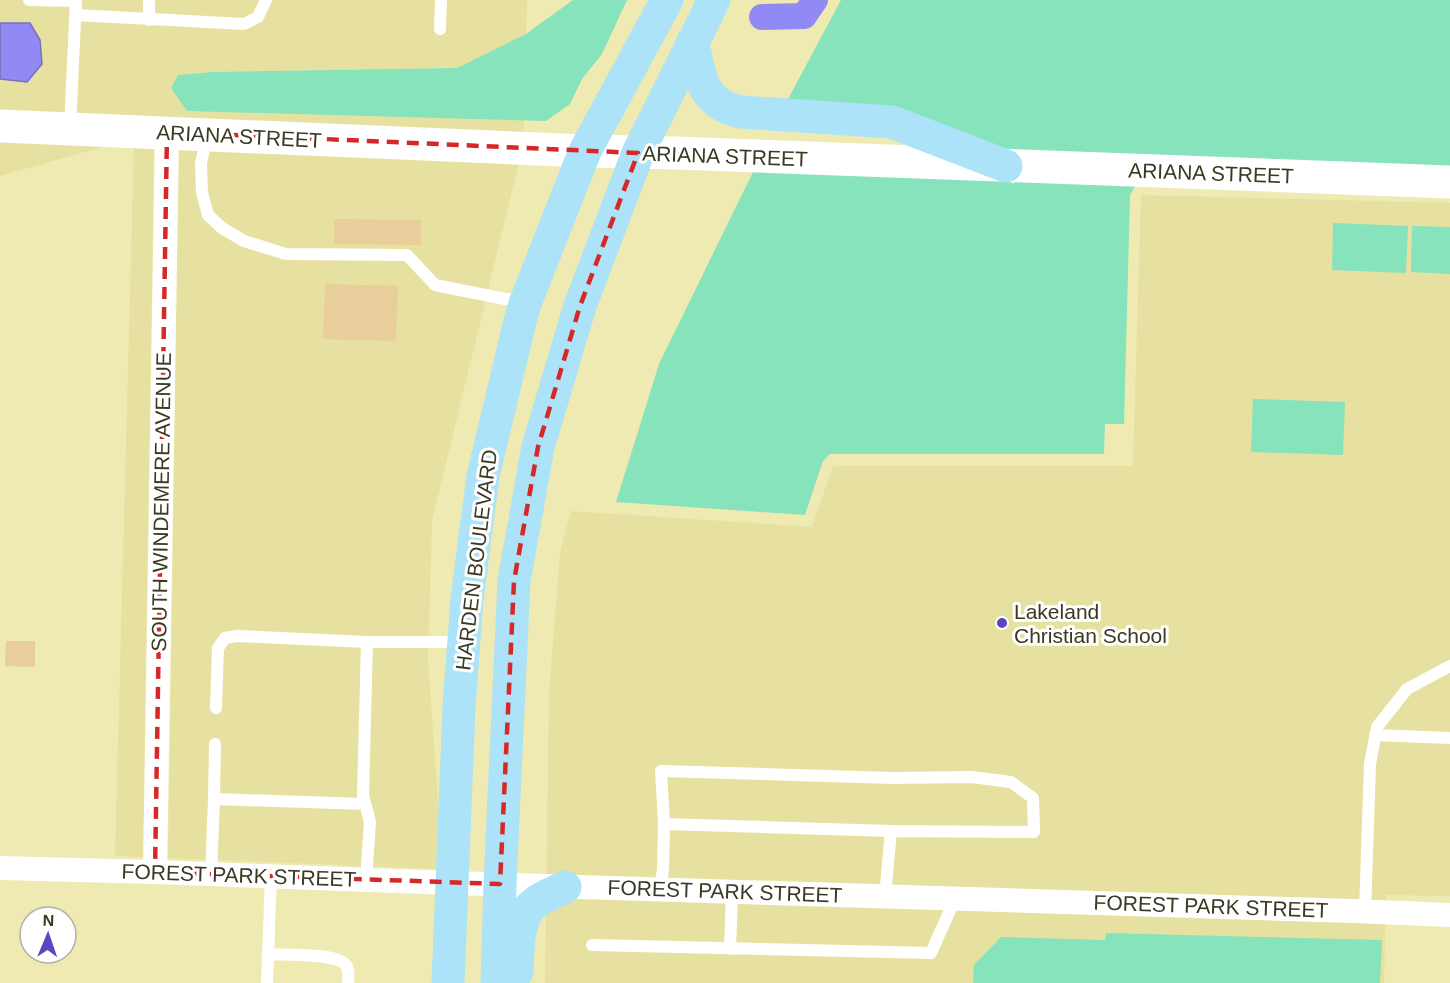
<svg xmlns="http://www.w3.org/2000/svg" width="1450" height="983" font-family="Helvetica,sans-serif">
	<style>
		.built { fill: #e6e1a0 }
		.green { fill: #86e3bb }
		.water { fill: #918af5; stroke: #7772b6; stroke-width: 1.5 }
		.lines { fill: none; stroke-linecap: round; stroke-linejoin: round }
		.canal { stroke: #918af5; stroke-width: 26 }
		.building { fill: #e8ce9a }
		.lane { stroke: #fff; stroke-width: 12 }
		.street { stroke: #fff; stroke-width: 24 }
		.secondary { stroke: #fff; stroke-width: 33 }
		.primary { stroke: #ace3f8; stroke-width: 33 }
		.marked { fill: none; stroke: #d62828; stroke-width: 4.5; stroke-dasharray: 12 8; stroke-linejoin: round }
		.poi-dot { fill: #5a47bf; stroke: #fff; stroke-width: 2 }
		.labels { text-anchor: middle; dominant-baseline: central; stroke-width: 6; stroke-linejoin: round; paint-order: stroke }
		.street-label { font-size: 21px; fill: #3b3922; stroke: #fff }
		.poi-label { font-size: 21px; fill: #3b3922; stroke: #fff; text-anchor: start }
	</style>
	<rect width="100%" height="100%" fill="#eeeab1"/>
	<path class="built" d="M0,0H527L526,34L457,68L213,72L171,88L177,95L524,120L523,134L0,113V79L27,82L30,23H0Z
		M0,141L113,144L0,176Z
		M134,145L154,146L143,857L115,856Z
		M179,147L519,162L432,521L428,661L441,844L440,869L168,858Z
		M1141,195L1450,203V896L1386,895L1384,983H545L549,693L560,553L571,511L812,527L833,466H1133Z"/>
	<path class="green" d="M573,0H627L602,54L582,79L570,104L546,121L187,111L171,88L178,75L213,72L457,68L526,34Z
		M841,0H1450V167L1009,152L787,101Z
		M754,170L1004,180L1014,184L1015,180L1136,185L1130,195L1124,424H1105L1104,454H830L823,461L805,515L616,502L659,364Z
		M1333,223L1408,226L1406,273L1332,270Z
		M1412,226L1450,227V274L1411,272Z
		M1253,399L1345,402L1343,455L1251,452Z
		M1106,933L1382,940L1380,983H973L974,965L1001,937L1105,940Z"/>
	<path class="water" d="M0,23H30L40,40L42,64L27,82L0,79Z"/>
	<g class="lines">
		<path class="canal" d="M762,17L804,16L815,0"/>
	</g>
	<path class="building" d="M334,219L421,220V245L334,244Z
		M325,284L398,286L396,341L323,339Z
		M6,641H35V667L5,666Z"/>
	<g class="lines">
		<path class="lane" d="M29,0L76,1
			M76,15L244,24L258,17L266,0
			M149,20V0
			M440,29L441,0
			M70,127L76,0
			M207,136L201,163L202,193L208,215L222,228L244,241L286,254L407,255L435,285L505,299L525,301
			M216,708L218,648L225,638L237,636L367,642
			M1375,735L1450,738
			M214,799L215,744
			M664,824L661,771L893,778L971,777L1011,782L1033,798L1034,832L891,831
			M211,874L214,799L365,804
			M366,880L370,822L363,795L367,642H462
			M660,890L663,869L664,824L891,831L885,896
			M1365,911L1370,764L1377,727L1407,689L1450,666
			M592,945L931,953L955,899
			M730,949L732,892
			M269,954C285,955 335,953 345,964C350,969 348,977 348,983
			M267,983L271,876"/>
		<path class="street" d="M0,868L155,872L452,883L1354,911L1450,915
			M155,872L167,132"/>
		<path class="secondary" d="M0,126L585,151L677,153L1450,182"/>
		<path class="primary" d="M693,41C699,76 702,104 741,112L892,122L1006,166
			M517,972C518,952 517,928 528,910C535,899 554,893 565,887
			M448,983L459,707L467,599L483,476L522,313L526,301L585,151L667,0
			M497,983L500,884L514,581L538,447L580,306L638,153L714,0"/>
	</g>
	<path class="marked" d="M167,132L638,153L580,306L538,447L514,581L500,884L155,872Z"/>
	<circle class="poi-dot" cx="1002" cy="623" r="6"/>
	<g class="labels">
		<g class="street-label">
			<text transform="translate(239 136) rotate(3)">ARIANA STREET</text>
			<text transform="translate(725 156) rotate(2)">ARIANA STREET</text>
			<text transform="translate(1211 173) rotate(2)">ARIANA STREET</text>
			<text transform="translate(161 502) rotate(-89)">SOUTH WINDEMERE AVENUE</text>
			<text transform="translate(476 560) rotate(-83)">HARDEN BOULEVARD</text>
			<text transform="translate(239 875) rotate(2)">FOREST PARK STREET</text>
			<text transform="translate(725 891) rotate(2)">FOREST PARK STREET</text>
			<text transform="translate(1211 906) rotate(2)">FOREST PARK STREET</text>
		</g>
		<g class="poi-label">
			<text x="1014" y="611">Lakeland<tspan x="1014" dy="24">Christian School</tspan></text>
		</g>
	</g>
	<g transform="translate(48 935) rotate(2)"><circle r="28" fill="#ffffff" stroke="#b1b0a7" stroke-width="1.5"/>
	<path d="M0-4.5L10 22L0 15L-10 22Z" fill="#5a47bf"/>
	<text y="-9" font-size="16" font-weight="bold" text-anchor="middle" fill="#3b3922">N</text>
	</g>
</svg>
